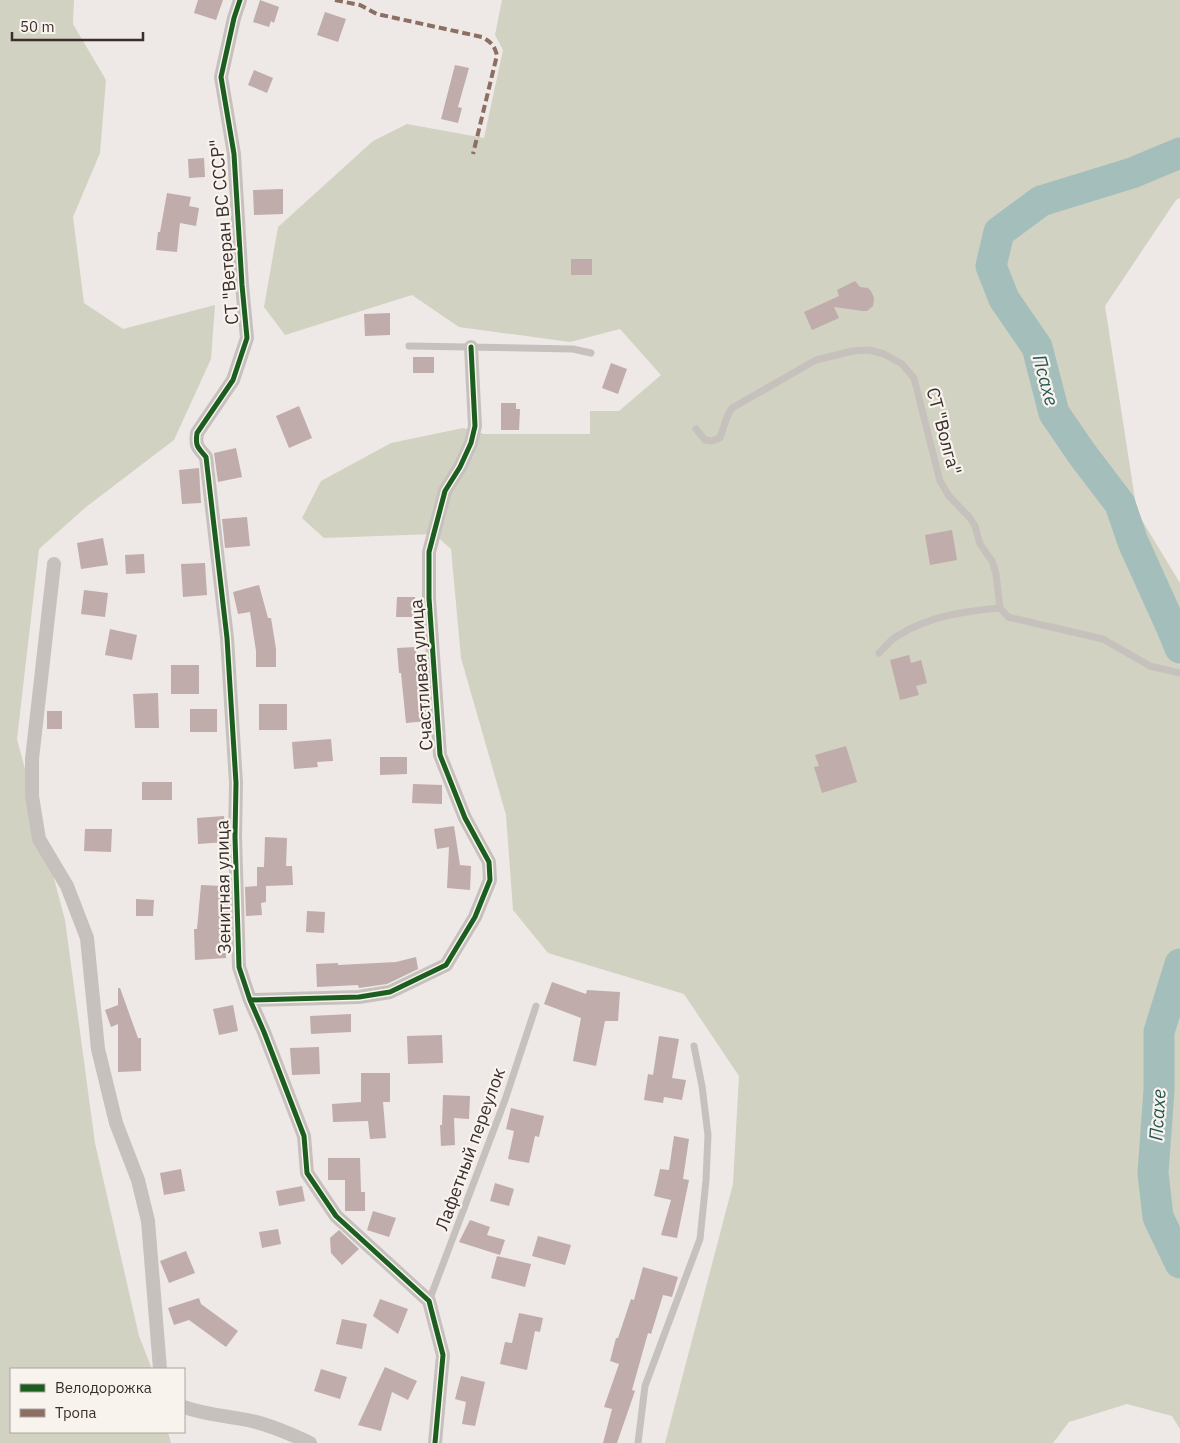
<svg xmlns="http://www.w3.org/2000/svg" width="1180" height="1443" font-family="'IBM Plex Sans',sans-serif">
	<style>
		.green { fill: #d1d2c1 }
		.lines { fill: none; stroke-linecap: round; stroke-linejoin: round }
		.river { stroke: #a3bebb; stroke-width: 31 }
		.building { fill: #c0acaa }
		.lane { stroke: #c7c1be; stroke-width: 7 }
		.street { stroke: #c7c1be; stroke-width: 14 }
		.quiet { stroke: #8d6e63; stroke-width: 4; stroke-dasharray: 8 4; stroke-linecap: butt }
		.cycleway-casing { stroke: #f9f3ee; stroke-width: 8 }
		.cycleway { stroke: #1b5e20; stroke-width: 5 }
		.labels { text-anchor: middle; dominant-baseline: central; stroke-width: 4.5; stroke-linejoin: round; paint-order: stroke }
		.street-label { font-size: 18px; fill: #392e2c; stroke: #f9f3ee }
		.water-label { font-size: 19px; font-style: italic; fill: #255754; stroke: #f9f3ee }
	</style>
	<rect width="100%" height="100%" fill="#eee9e6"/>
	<path class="green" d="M0,0H74L73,24L106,80L100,153L73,217L84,303L123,329L215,305L211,359L174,440L86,507L39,549L17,739L65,920L95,1143L139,1336L152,1369H11V1432H168L171,1443H0Z
		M502,0H1180V198L1176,200L1105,306L1137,512L1180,583V1429L1172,1416L1127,1404L1069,1422L1053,1443H665L733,1184L739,1076L684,994L548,953L513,910L506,815L461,658L451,549L434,534L324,538L302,518L321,481L391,443L463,428L484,434H590V411H619L661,375L620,329L570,342L459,327L412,295L285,335L264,307L278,227L373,141L407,124L484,138L503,50L495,35Z"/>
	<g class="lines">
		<path class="river" d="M1180,153L1132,173L1041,201L999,232L991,266L1004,299L1037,347L1054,413L1082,454L1120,504L1133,542L1171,626L1180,648
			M1180,964L1159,1032V1090L1153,1173L1158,1217L1180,1263"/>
	</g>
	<path class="building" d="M198,0H223L216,20L194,13Z
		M260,0L279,7L274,23L271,21L269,27L253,22Z
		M325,12L346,19L338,42L317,35Z
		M455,65L469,68L458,107L462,108L458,123L441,119Z
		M254,70L273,78L267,93L248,85Z
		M204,158L205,177L189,178L188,159Z
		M283,189V214L254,215L253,190Z
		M167,193L191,197L189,206L199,208L196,226L180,223L177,252L156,250L158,232H160Z
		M571,259H592V275H571Z
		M855,281L860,287L868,288L871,291L874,298L873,306L867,311H863L834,307L839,318L812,330L804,312L839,296L837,290Z
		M390,313V335L365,336L364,314Z
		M413,357H434V373H413Z
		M611,363L627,369L618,394L602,388Z
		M501,403H516V409H520L519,430H501Z
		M299,406L312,438L289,448L276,416Z
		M236,448L242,477L218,482L214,453Z
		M199,468L201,503L182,504L179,470Z
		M247,517L250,546L225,548L222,519Z
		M952,530L957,560L930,565L925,535Z
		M103,538L108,565L81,569L77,543Z
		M144,554L145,573L126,574L125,555Z
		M205,563L207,595L183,597L181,564Z
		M259,585L268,618H271L276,649V667H256V651L250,612L238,614L233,592Z
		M84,590L108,593L105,617L81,614Z
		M397,597H415V617H396Z
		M110,629L137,635L132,660L105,655Z
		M416,647L419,696L425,695L427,721L406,723L401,673H399L397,648Z
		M909,655L911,663L921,660L927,683L916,686L919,695L900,700L890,660Z
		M171,665H199V694H171Z
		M158,693L159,728H135L133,694Z
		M259,704H287V730H259Z
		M190,709H217V732H190Z
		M47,711H62V729H47Z
		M331,739L333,761L317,762L318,767L294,769L292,742Z
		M846,746L857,782L822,793L814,767L819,766L815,755Z
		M380,757H407V774L380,775Z
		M142,782H172V800H142Z
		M413,784L442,785V804L412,803Z
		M224,816L226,842L198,844L197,818Z
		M454,826L460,865L471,866L470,890L447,888L449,847L437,849L434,829Z
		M85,829H112L111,852L84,851Z
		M265,837L287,838L286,866H292L293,885L266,886V902L261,903L262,915L246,916L245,887L257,886V867H264Z
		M201,885L222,886V890L228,889L229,917H224L226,958L195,960L194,929H197Z
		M136,899L154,900L153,916H136Z
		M307,911L325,912L324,933L306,932Z
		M416,957L418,969L387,984L359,988L358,985L317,987L316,964L338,963V965L396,962Z
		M552,982L586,994L587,990L620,992L618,1021H605L596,1066L573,1061L581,1018L544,1004Z
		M118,988H120L138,1038H141V1071L118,1072V1024L111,1027L105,1010L118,1005Z
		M233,1005L238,1031L219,1035L213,1009Z
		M351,1014V1032L311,1034L310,1016Z
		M442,1035L443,1063L408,1064L407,1036Z
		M659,1036L679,1039L672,1078L686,1080L682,1100L664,1097L663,1103L644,1100L648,1074L653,1075Z
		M319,1047L320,1074L292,1075L290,1048Z
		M361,1073H390V1102H383L386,1138L370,1139L368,1121L333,1122L332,1104L361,1102Z
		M443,1095L470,1096L469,1119L454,1118L455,1145L441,1146L440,1125H442Z
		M511,1108L544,1116L539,1137L535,1136L529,1163L508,1159L514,1131L506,1129Z
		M674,1136L689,1139L683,1179L689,1180L677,1238L661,1235L671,1200L654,1196L660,1169L669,1170Z
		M328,1158H360L361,1192H365V1211H345V1180H328Z
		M181,1169L185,1191L164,1195L160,1173Z
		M495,1183L514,1189L509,1206L490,1201Z
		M302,1186L305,1201L279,1206L276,1191Z
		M373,1211L396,1218L389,1237L367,1230Z
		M470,1220L490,1227L487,1235L505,1240L500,1255L459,1242Z
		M278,1229L281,1244L262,1248L259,1232Z
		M339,1230L359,1249L342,1265L331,1253L330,1238Z
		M538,1236L571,1245L565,1265L532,1256Z
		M186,1251L195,1273L169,1283L160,1261Z
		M497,1256L531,1264L525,1287L491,1278Z
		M643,1267L678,1277L672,1297L663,1295L651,1334L648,1333L632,1390L635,1391L617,1443H603L612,1409L604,1407L619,1364L610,1361L616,1338H618L631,1299L634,1300Z
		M199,1298L201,1304L238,1331L226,1347L189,1320L174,1325L168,1308Z
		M380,1299L408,1309L398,1334L373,1316Z
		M519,1313L543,1318L540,1332L535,1331L527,1370L500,1364L505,1342L512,1343Z
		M342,1319L367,1324L362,1349L336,1344Z
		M385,1367L417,1381L408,1400L392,1392L381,1431L358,1425Z
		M321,1369L347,1377L340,1399L314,1391Z
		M461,1376L485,1382L475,1426L462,1424L466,1402L455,1399Z"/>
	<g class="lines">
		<path class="lane" d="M409,346L573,349L591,353
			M696,429L705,440L712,441L720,438C724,427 725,418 732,408L816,360L853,351L869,350L884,354L902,364L914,378L940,481L949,496L970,518L975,526L980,544L992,561L996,574L1000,608L1008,617L1103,639L1150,666L1180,673
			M879,653C885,647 891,639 899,635C930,616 965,611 1000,608
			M429,1301L505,1100L536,1006
			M638,1443L645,1386L700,1239L706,1180L708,1135L702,1086L694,1046"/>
		<path class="street" d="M240,0L234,18L221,77L234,154L242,285L247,338L233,380L197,433C195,447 198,447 206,457L227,638L236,783L235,837L239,967L250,1000L264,1032L304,1136L307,1173L336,1216L429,1301L443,1355L435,1443
			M54,564L32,759V796L39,839L67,886L87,938L98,1049L116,1123L138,1180L148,1221L160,1369
			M250,1000L359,997L390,992L446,965L475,917L490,880L489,862L465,818L440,755L429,598V552L445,491L460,467L471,443L475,426L471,347
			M184,1407C206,1415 229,1416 252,1421C273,1426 291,1434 310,1443"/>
		<path class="quiet" d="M335,0L360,5L377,14L482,37C491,42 494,45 497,55L473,154"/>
		<defs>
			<path id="cycleway" d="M240,0L234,18L221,77L234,154L242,285L247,338L233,380L197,433C195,447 198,447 206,457L227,638L236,783L235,837L239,967L250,1000L264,1032L304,1136L307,1173L336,1216L429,1301L443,1355L435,1443
				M250,1000L359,997L390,992L446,965L475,917L490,880L489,862L465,818L440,755L429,598V552L445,491L460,467L471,443L475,426L471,347"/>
		</defs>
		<use href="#cycleway" class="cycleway-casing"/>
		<use href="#cycleway" class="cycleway"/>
	</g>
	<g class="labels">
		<g class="street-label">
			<text transform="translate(224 232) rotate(-95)">СТ "Ветеран ВС СССР"</text>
			<text transform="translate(944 431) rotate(75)">СТ "Волга"</text>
			<text transform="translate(421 675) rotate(-94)">Счастливая улица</text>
			<text transform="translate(223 887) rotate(-91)">Зенитная улица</text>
			<text transform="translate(470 1149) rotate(-70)">Лафетный переулок</text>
		</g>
		<g class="water-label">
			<text transform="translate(1046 380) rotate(75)">Псахе</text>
			<text transform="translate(1157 1115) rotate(-86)">Псахе</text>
		</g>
	</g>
	<rect x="10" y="1368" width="175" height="65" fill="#f9f3ee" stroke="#aca4a0"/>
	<rect x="20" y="1384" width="25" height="8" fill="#1b5e20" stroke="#aca4a0"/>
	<text x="55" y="1393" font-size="15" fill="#392e2c">Велодорожка</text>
	<rect x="20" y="1409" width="25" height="8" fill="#8d6e63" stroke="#aca4a0"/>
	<text x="55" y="1418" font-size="15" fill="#392e2c">Тропа</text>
	<path d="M12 32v8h131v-8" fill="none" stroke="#392e2c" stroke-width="2.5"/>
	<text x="20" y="32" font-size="15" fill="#392e2c" stroke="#f9f3ee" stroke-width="4" paint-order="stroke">50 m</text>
</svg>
